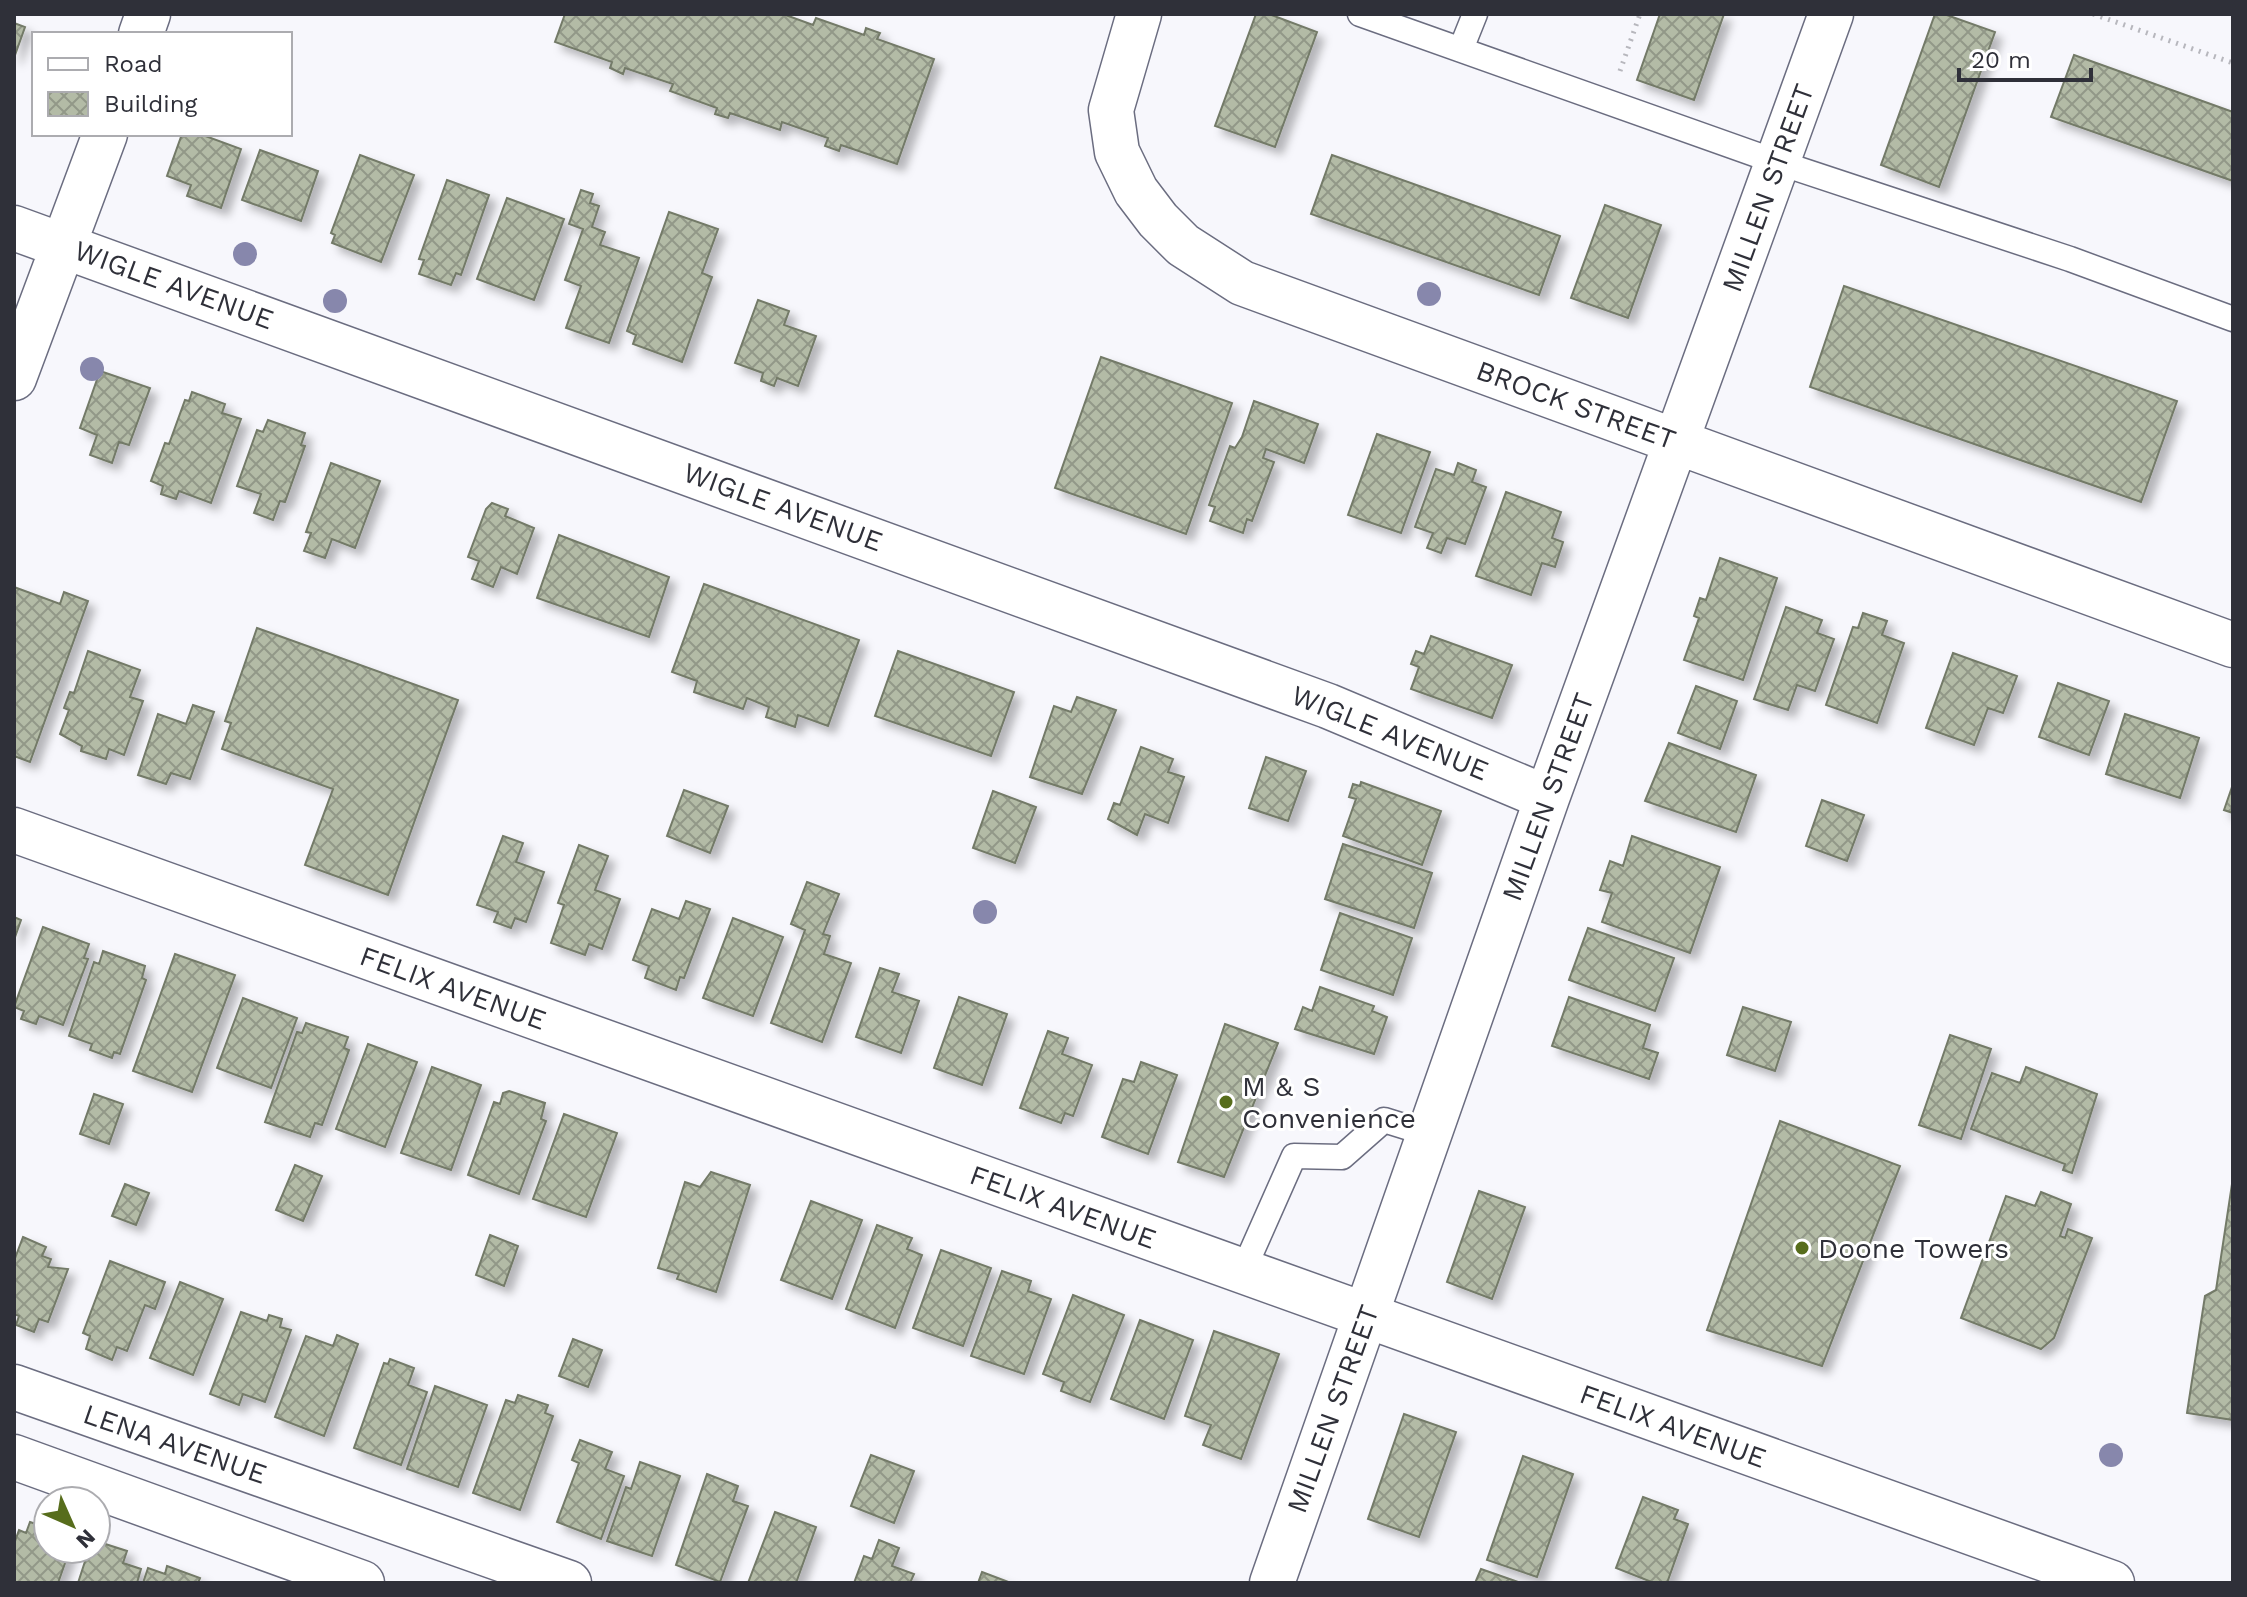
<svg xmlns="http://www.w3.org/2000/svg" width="2247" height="1597" font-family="'Work Sans',sans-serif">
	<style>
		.building { fill: url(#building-cross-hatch); stroke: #737a67; stroke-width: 2; filter: url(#shadow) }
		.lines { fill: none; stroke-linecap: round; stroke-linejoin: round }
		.service-casing { stroke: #6b6d80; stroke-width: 27 }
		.minor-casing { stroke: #6b6d80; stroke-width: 47 }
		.path { stroke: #b7b7bd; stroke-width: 5; stroke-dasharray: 2 6; stroke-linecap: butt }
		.service { stroke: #fff; stroke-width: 24 }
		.minor { stroke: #fff; stroke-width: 44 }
		.tree { fill: #8787ac }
		.poi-dot { fill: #576d1c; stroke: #fff; stroke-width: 3 }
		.labels { text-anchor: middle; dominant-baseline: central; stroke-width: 6; stroke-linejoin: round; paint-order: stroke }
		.street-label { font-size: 28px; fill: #2f3039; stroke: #fff }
		.poi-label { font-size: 28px; fill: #2f3039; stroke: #fff; text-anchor: start }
	</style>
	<defs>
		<pattern id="building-cross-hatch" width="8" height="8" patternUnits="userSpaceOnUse" patternTransform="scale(2)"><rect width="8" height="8" fill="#b3bba6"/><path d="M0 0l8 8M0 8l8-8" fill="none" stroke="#929888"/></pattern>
		<filter id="shadow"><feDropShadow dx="7" dy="7" stdDeviation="4" flood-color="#0004"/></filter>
	</defs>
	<rect width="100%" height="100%" fill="#f7f7fc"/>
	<path class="building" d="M565,14H783L813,25L816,18L864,35L866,28L880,33L877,39L934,59L897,164L841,145L839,151L825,146L828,138L782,122L780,130L730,113L728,118L715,114L717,108L670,91L673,84L625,68L623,74L610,68L612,62L555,42Z
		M1256,14H1269L1317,32L1275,147L1215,126Z
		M1660,14H1724L1694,100L1637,80Z
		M1935,14H1944L1995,32L1939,187L1881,165Z
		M14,23L25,27L14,58Z
		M2074,55L2233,112V181L2051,117Z
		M182,134H200L241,149L221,208L187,196L191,185L167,176Z
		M260,150L318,171L301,221L242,200Z
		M360,155L414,175L381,262L332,243L335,235L331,233Z
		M1332,155L1560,236L1539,295L1311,214Z
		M447,180L489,195L461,275L456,273L451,285L419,274L424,260L419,259Z
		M581,190L593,194L590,203L599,206L592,227L605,232L600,245L639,258L609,343L566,328L581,286L565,280L583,229L569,224Z
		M507,198L564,219L534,300L477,279Z
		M1605,205L1661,225L1628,318L1571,298Z
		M669,212L718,229L702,273L712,277L682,362L633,344L636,335L627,331Z
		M1844,286L2177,401L2141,502L1810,387Z
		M758,300L789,311L784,325L816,336L798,386L777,378L774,386L761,381L763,373L735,363Z
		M1101,357L1232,403L1186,534L1055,488Z
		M100,371L150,388L129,445L119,442L112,463L90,455L97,435L80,428Z
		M192,392L225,404L222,413L241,419L211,503L179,491L176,499L161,494L163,486L151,481L165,443L169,444L185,400L189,401Z
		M1254,401L1318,424L1304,463L1266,449L1263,458L1274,462L1252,521L1247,519L1243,533L1210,521L1215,507L1209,505L1230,446L1235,448L1242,437Z
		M268,420L305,433L301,445L305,446L285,502L280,501L273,520L254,513L261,494L237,486L257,430L263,432Z
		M1377,434L1430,452L1401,533L1348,515Z
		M331,463L380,481L355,548L332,539L325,558L304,551L311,533L306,532Z
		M1458,463L1476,470L1472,482L1486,487L1465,544L1447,538L1441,553L1427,548L1433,533L1415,527L1436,469L1454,475Z
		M1506,492L1561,512L1552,538L1563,542L1555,567L1542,563L1531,595L1476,576Z
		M492,503L508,509L505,516L534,528L517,574L501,567L493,587L472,579L479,561L468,557L486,509Z
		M559,535L669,577L649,637L537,598Z
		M1720,558L1777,578L1743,680L1684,660L1699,618L1694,616L1700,598L1706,600Z
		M704,584L859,640L828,726L798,715L795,727L766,717L769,707L747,698L743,709L694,692L697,681L672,672Z
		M14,587L60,604L64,592L88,601L30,762L14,756Z
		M1786,607L1822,620L1817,633L1834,639L1815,691L1797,685L1788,710L1754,699Z
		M1863,613L1887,621L1882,635L1904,643L1877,723L1826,705L1853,627L1858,628Z
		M257,628L458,700L388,895L305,865L333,789L222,749L231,723L225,721Z
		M1431,636L1512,665L1492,718L1411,689L1419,667L1411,664L1416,651L1424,654Z
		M88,651L140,670L130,697L143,701L124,755L109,749L106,759L81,751L82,746L60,734L69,710L64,708L70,692L74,693Z
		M898,651L1014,692L991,756L875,716Z
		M1953,653L2017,676L2003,713L1988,708L1974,745L1926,728Z
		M2058,683L2109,701L2089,755L2039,737Z
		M1696,686L1737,701L1720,749L1678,733Z
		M1077,697L1116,710L1082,794L1030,777L1054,706L1071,712Z
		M193,705L214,712L190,779L171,773L166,784L138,775L158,714L186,724Z
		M2125,714L2199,738L2180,798L2106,774Z
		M1669,743L1756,775L1736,832L1645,801Z
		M1141,747L1173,759L1168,772L1184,777L1168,823L1145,814L1137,835L1108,819L1114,803L1120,805Z
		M1266,757L1306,771L1288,821L1249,808Z
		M1361,782L1441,811L1422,865L1343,836L1356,799L1349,797L1353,784L1360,786Z
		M2233,784V813L2224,810Z
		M684,790L728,806L710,853L667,836Z
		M993,791L1036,807L1015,863L973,848Z
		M1822,800L1864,815L1847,861L1806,846Z
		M503,836L523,843L516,862L544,872L526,922L515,918L511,928L494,922L498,912L477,905Z
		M1632,836L1720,867L1690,953L1602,922L1612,893L1600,890L1610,861L1623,866Z
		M1343,844L1432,873L1414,928L1325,899Z
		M579,845L608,856L595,890L620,899L602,949L589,944L585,955L551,943L564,905L558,903Z
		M807,882L839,894L823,934L830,936L824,954L851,963L822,1042L771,1023L805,930L791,924Z
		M686,901L710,909L684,978L680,977L676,990L645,978L649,966L633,960L652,909L679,919Z
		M1340,913L1412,938L1393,995L1321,970Z
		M14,917L21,920L14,940Z
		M733,918L783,937L753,1016L703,998Z
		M43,927L89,944L84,958L88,959L63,1025L39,1016L36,1024L21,1019L24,1011L14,1007Z
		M1588,928L1674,958L1655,1011L1569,980Z
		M103,951L145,966L142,978L146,980L120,1054L114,1052L112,1058L90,1050L92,1044L69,1036L94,962L99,964Z
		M175,954L235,975L192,1092L133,1071Z
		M880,968L899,974L892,992L919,1001L901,1053L856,1037Z
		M1320,987L1374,1006L1372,1011L1387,1017L1374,1054L1295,1029L1303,1007L1312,1011Z
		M959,997L1007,1014L982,1085L934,1068Z
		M1569,997L1650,1025L1643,1048L1658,1053L1649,1079L1552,1046Z
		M243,998L297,1018L271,1088L217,1068Z
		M1743,1007L1791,1022L1775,1071L1727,1055Z
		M306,1023L348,1037L344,1048L349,1050L322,1125L315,1123L310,1137L265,1122L297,1032L302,1033Z
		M1225,1024L1278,1043L1224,1177L1178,1162Z
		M1048,1031L1068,1038L1062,1054L1092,1065L1073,1116L1065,1113L1061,1123L1020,1108Z
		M1950,1035L1991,1049L1961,1139L1919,1125Z
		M368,1044L417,1062L385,1147L336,1129Z
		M1141,1062L1177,1075L1148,1154L1102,1137L1123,1079L1134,1082Z
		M432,1067L481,1085L451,1170L401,1153Z
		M2026,1067L2097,1094L2072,1173L2063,1170L2065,1164L1971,1129L1992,1073L2020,1083Z
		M509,1091L545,1103L541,1119L546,1121L519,1194L468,1175L494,1102L500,1104L503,1093Z
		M94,1094L123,1104L109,1144L80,1134Z
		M564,1114L617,1133L586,1217L533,1199Z
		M1780,1121L1900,1166L1822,1366L1707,1330Z
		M295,1165L322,1176L303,1221L276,1210Z
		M711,1172L750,1185L716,1292L677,1279L679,1274L658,1268L685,1182L700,1187Z
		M125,1184L149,1193L136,1225L112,1216Z
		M2232,1184H2233V1420L2187,1413L2205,1296L2216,1290Z
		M1479,1191L1525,1207L1492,1299L1447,1282Z
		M2041,1192L2071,1204L2060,1236L2065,1238L2068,1229L2092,1238L2054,1338L2041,1349L1961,1318L2006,1196L2035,1206Z
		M811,1201L862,1220L832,1299L781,1280Z
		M877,1225L912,1238L907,1249L922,1255L895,1328L846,1309Z
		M490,1235L518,1246L504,1286L476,1275Z
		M23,1237L46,1247L42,1256L51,1259L48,1267L68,1269L48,1322L39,1319L34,1332L16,1325L19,1316L14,1314V1261Z
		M941,1250L991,1268L963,1346L913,1328Z
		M110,1261L165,1282L155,1309L145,1305L127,1351L117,1347L112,1360L86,1349L90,1336L83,1333Z
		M1002,1271L1031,1281L1028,1291L1051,1299L1024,1374L971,1356Z
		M180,1282L223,1299L193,1375L150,1358Z
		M1073,1295L1124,1315L1090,1402L1061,1391L1064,1382L1043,1374Z
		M241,1312L267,1321L269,1315L282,1319L280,1327L291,1330L265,1402L243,1394L239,1405L210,1394Z
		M1140,1320L1193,1340L1164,1419L1111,1399Z
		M1214,1331L1279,1354L1241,1459L1203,1445L1211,1425L1185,1416Z
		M337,1335L358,1344L324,1436L275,1417L306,1336L333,1346Z
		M573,1339L602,1350L588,1387L559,1376Z
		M390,1359L414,1368L408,1385L427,1392L401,1465L354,1448L384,1363L388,1364Z
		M435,1386L487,1405L458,1487L407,1469Z
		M518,1395L548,1405L545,1413L553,1416L520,1510L473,1493L506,1400L515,1403Z
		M1404,1414L1456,1432L1419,1537L1368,1519Z
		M580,1440L612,1452L605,1469L624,1476L601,1539L557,1522L579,1463L572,1460Z
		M871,1455L914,1471L894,1523L851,1506Z
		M1523,1456L1573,1474L1537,1577L1487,1560Z
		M640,1462L680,1476L652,1556L607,1541L626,1487L631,1489Z
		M707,1474L738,1486L733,1501L748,1506L720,1582L676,1565Z
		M1643,1497L1678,1510L1674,1519L1688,1524L1667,1583H1654L1616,1568Z
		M775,1512L816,1527L796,1583H748Z
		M30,1522L48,1528V1549H70L58,1583H14V1544L19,1530L26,1533Z
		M879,1540L899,1548L892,1566L914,1574L910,1583H854L864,1556L872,1559Z
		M96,1541L127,1551L123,1563L141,1569L137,1583H78L89,1549H96Z
		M167,1566L200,1578L198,1583H143L148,1568L165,1574Z
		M1481,1569L1521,1583H1475Z
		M982,1572L1011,1583H978Z"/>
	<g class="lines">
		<defs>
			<path id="service" d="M1360,14L1777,162L2070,259L2233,319
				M1461,49L1475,14
				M1243,1271L1294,1156L1342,1157L1384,1120L1429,1134"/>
			<path id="minor" d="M1139,14L1111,110L1117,152L1136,191L1158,220L1183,245L1242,283L2233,645
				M141,34L148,14
				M14,228L1328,706L1547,798
				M14,378L105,134
				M14,830L2112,1583
				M14,1387L569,1583
				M14,1457L362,1583
				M1272,1583L1547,798L1831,14"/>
		</defs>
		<use href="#service" class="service-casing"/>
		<use href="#minor" class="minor-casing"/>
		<path class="path" d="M2093,14L2233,63
			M1620,71L1640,14"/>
		<use href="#service" class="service"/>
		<use href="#minor" class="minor"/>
	</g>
	<g class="tree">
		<circle cx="245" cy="254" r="12"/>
		<circle cx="1429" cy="294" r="12"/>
		<circle cx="335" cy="301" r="12"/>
		<circle cx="92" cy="369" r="12"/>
		<circle cx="985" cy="912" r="12"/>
		<circle cx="2111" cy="1455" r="12"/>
	</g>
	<g class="poi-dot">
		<circle cx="1226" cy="1102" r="8"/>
		<circle cx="1802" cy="1248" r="8"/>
	</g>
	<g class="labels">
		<g class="street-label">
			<text transform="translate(1768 188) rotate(-70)">MILLEN STREET</text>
			<text transform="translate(174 285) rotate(20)">WIGLE AVENUE</text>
			<text transform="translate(1576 405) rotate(20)">BROCK STREET</text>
			<text transform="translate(783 507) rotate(20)">WIGLE AVENUE</text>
			<text transform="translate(1390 733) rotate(22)">WIGLE AVENUE</text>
			<text transform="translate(1548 797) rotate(-70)">MILLEN STREET</text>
			<text transform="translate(453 988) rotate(20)">FELIX AVENUE</text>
			<text transform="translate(1063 1207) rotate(20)">FELIX AVENUE</text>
			<text transform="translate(1333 1409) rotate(-70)">MILLEN STREET</text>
			<text transform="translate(1673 1426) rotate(20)">FELIX AVENUE</text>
			<text transform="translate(175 1444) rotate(19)">LENA AVENUE</text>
		</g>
		<g class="poi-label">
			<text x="1242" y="1086">M &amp; S<tspan x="1242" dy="32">Convenience</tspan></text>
			<text x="1818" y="1248">Doone Towers</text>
		</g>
	</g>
	<rect width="2247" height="1597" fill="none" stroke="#2f3039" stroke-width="32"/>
	<rect x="32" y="32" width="260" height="104" fill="#ffffff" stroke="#acacb0" stroke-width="2"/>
	<rect x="48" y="58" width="40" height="12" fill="#ffffff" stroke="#acacb0" stroke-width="2"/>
	<text x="104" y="72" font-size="24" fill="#2f3039">Road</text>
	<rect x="48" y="92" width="40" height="24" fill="url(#building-cross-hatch)" stroke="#acacb0" stroke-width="2"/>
	<text x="104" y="112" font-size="24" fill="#2f3039">Building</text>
	<g transform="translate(72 1525) rotate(135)"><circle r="38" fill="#ffffff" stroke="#acacb0" stroke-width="2"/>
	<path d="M0-6L14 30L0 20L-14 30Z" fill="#576d1c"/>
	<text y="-12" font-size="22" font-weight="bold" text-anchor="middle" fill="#2f3039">N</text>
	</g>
	<path d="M1959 68v12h132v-12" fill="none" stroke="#2f3039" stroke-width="4"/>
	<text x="1971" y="68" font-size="24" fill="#2f3039" stroke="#ffffff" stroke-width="6" paint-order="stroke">20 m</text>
</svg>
